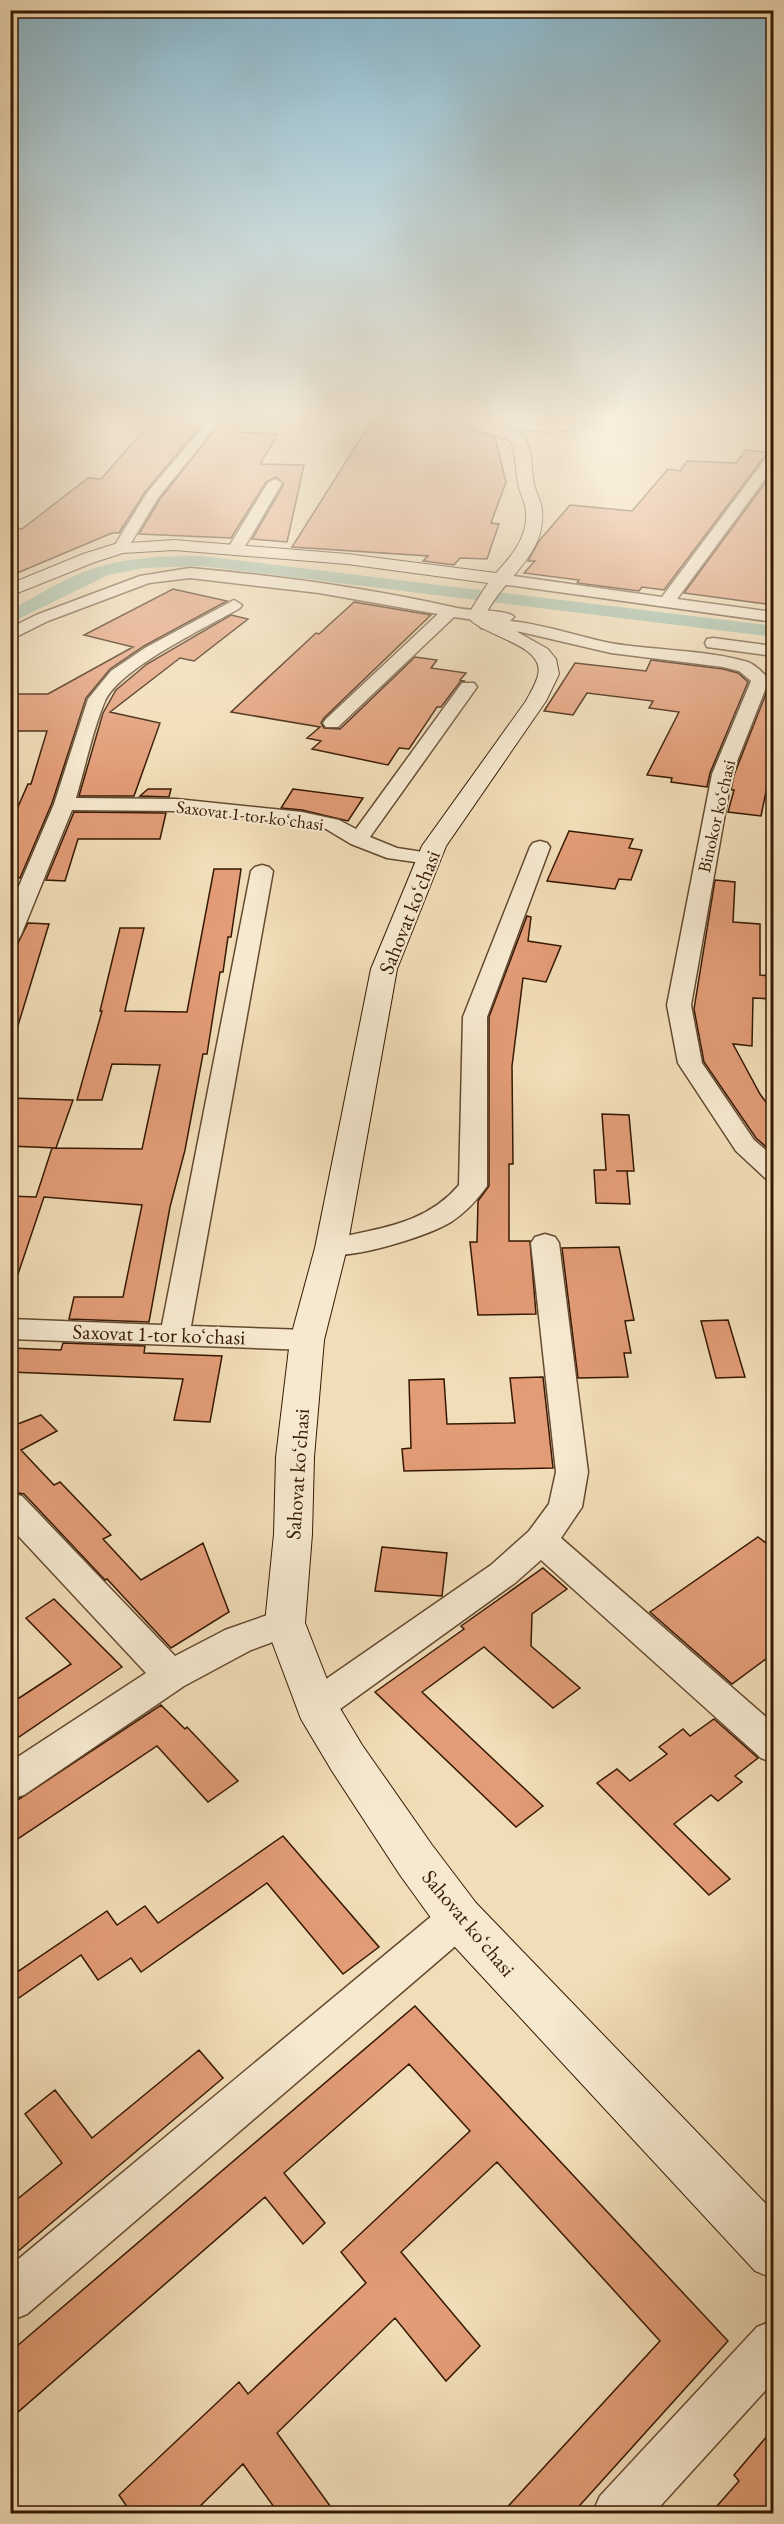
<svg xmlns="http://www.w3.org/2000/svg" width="784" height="2524" font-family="'EB Garamond',serif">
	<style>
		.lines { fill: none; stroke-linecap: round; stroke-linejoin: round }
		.canal { fill: #9cbda8; fill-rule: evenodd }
		.building { fill: #e29c77; stroke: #361802; stroke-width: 1.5 }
		.street-casing { stroke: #65492f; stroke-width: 3 }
		.secondary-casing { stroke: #361802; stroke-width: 2 }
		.street { fill: #f6e9d0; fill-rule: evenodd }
		.secondary { fill: #f6e9d0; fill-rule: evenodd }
		.labels { text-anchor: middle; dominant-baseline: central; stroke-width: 4.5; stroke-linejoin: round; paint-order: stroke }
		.far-street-label { font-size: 18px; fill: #361802; stroke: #f6e9d0 }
		.street-label { font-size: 21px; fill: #361802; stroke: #f6e9d0 }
	</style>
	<rect width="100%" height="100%" fill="#f1ddb7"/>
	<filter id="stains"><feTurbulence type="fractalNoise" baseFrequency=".00333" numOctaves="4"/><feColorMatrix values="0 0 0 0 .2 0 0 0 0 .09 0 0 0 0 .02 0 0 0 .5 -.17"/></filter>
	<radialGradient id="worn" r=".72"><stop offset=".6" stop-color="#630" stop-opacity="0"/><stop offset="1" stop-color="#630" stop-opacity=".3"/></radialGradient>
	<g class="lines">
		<path class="canal" d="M202,556L774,626V637L202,566L144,568L108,575L10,623V610C35,597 58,582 84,572C122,557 162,556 202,556Z"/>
	</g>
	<path class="building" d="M151,422H204L145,492L119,533H112L10,576V527L22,529L88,478L101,479Z
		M221,422H242L234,432L278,434L260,464L304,465L287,542L252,539L284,484L276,477L266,482L231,538L139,534L160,499Z
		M371,422H463L466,427L495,438L506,482L491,523L499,524L487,559L460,558L454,565L423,561L428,556L292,547Z
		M746,450L768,452L664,590L642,587L639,591L577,583L579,580L524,573L535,561H528L539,541L570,505L632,511L668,469L680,471L687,461L736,463Z
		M774,471V605L684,593Z
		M173,589L227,601L144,646L110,669L86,698L52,803L20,878L10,877V825L28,784H31L47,731H10V694H48L133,647L84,635Z
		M354,602L431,615L324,718L321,723L324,728L340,729L415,657L437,660L431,668L466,673L460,680L465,681L460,682L441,707H437L409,749L399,748L388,765L312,749L321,741L307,738L320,727L231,712L316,633L319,634Z
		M231,615L248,619L194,661L180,658L110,712L160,723L134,796H79L103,713L116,690L147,664Z
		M651,660L723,669L738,673L748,682L710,773L707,787L671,782L672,778L647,775L679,712L649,708L653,701L587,693L573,715L544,711L575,663L646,671Z
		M766,673L774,674V783L768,782L761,816L728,812L734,790H731L734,775L771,681Z
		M148,789H171L169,797L140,796Z
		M293,789L363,798L348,821L302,810L281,808Z
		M74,812L166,813L160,839H78L65,881L46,880Z
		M569,831L633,839L629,848L642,850L631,880L619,879L615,889L547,881Z
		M214,869H241L231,937H228L223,972H220L207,1054H203L185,1150L170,1207L149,1322L69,1319L74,1297H123L142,1205L44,1197L15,1283L10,1282V1196L36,1197L52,1148L142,1149L160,1065L112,1064L102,1100H77L102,1011H100L120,928H144L125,1011L187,1012Z
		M715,880L735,882L733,922L760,924V975L772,976V999L753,998L752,1046L733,1044L760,1094L774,1113V1154L756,1138L704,1062L694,1009Z
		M527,916L531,917L528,941L561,946L546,982L523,978L512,1066L513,1164H509V1241H530L536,1314L478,1315L470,1242H477L478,1201L489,1186V1017Z
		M28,923L49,924L16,1032L10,1031V959Z
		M10,1098L73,1100L56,1148L10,1146Z
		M602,1114L629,1115L634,1171H616H627L630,1204L596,1203L594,1170H606Z
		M619,1247L634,1320L625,1321L631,1353H624L628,1377L578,1378L562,1248Z
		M728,1320L745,1377L716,1378L701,1321Z
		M63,1343L145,1346L144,1353L222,1356L210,1422L174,1420L183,1379L10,1372V1348L61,1350Z
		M543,1377L553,1468L404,1471L402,1449L411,1448L409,1380L444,1379L447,1424L515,1423L510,1378Z
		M41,1415L57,1431L21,1450L54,1485L60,1482L111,1535L103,1539L141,1580L203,1543L229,1612L171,1648L107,1579L105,1580L24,1494L18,1493L10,1485V1427Z
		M758,1537L774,1549V1653L732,1684L650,1612Z
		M382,1547L447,1553L442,1596L375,1591Z
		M543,1568L567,1589L532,1614L531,1646L580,1688L553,1708L484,1647L422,1692L543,1806L516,1827L375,1692L464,1629L461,1626Z
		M54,1599L122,1667L10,1743V1704L71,1664L26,1618Z
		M161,1705L185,1729L187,1727L238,1781L208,1802L157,1746L10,1844V1805Z
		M714,1719L758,1758L735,1776L742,1782L718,1801L711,1795L674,1824L730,1879L709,1895L597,1783L617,1769L630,1781L667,1754L659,1747L683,1729L690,1736Z
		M283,1836L379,1947L343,1974L267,1883L141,1972L131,1958L98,1980L81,1955L10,2004V1977L107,1911L117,1925L145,1906L158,1923Z
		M415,2006L728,2341L572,2514H501L660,2341L497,2162L401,2252L480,2346L446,2381L395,2318L277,2433L336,2514H279L243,2464L192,2514H132L119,2495L239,2382L248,2394L366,2283L341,2252L470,2131L409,2064L284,2173L325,2223L303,2244L265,2197L10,2419V2352Z
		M199,2050L223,2078L10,2258V2205L62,2163L25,2114L55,2090L92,2138Z
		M774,2428V2514H710L739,2481L734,2475Z"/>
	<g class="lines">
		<defs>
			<path id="street" d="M207,422H219L158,498L126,551H116L113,548L147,493Z
				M505,422H589C575,435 519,434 505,422Z
				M774,453V467L677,599L774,612V622L500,584L492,579L500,574L662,597L769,454Z
				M275,479L282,483L244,548L241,551H231L228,548L268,483Z
				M190,568C279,576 370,588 457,608C469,611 508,609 514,617L510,621C543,624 576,636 610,643C655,651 703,649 748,662C755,665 764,673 769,680L732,774L691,1005L702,1063L754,1140L774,1157V1180L765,1178L736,1151L678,1063L667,1005L712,774L751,681L739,671L723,667L611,653L521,632L481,628L479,624L481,621L454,617L338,727H326L323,723L326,719L438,614L319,593L190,578L149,583L48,621L10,640V628L36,615L140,576Z
				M234,600L242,605L240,608C206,628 121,667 105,701C93,729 85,768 76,798L176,799L302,812L339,820L356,829L462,683H474L477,687L370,837L397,848L436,854L439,858L436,862L429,864L387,858L351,844L326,829L302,824L176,811L72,810L21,935L18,940L10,942V907L54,804L88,699L111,671L145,648Z
				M713,638L774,646V656L707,647L705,643L707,639Z
				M540,841L547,843L550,847L487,1017V1186C477,1200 465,1213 451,1222C426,1237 348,1261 321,1254L317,1248L321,1242C371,1228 423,1228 459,1185L463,1017L530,847L533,843Z
				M262,865L269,867L273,871L191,1326L307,1330L318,1333L322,1340L318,1347L307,1350L10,1339V1319L162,1325L251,871L255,867Z
				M545,1234L555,1237L559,1243L588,1472L582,1507L561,1538L774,1724V1763L761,1758L541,1560L515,1583L329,1717L316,1721L303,1717L298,1706L303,1695L491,1565L529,1531L549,1504L556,1472L531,1243L535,1237Z
				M10,1493L22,1496L175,1656L225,1630L273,1613L285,1609L297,1613L303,1623L297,1633L251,1650L184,1686L24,1795L10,1799V1762L146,1673L10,1527Z
				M459,1899L473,1905L479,1918L473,1931L27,2314L10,2321V2266L445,1905Z
				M774,2320V2381L653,2514H592L600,2496L757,2327Z"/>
			<path id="secondary" d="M465,422H485L523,435C533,449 531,468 534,484C536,493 542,502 542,511C546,555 503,579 486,614L548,649L556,659L559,674L546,701L446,846L397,969L347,1248L324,1340L314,1457L312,1534L305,1623L335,1700L362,1745L432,1845L476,1903L774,2212V2279L755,2271L442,1933L400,1875L332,1771L301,1719L265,1623L274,1534L276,1457L290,1340L315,1248L371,969L422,846L526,701C530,693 536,684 538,675C546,644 480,636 467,616L488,583L347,564L174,550L123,553L95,562L10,596V584L83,554L115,544L174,540L347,554L496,573C513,555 531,533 525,506C523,498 519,491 518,483C515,469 516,455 511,441L467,425Z"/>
		</defs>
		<use href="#street" class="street-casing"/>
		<use href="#secondary" class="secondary-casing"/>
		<use href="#street" class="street"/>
		<use href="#secondary" class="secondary"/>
	</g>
	<linearGradient id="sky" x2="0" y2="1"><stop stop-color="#89b8ce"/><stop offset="0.54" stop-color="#f9f0df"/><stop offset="1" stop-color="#f9f0df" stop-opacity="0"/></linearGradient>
	<rect width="784" height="775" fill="url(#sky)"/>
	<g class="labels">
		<g class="far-street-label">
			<text transform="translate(250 815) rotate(7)">Saxovat 1-tor koʻchasi</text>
			<text transform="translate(716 816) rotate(-77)">Binokor koʻchasi</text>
		</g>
		<g class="street-label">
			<text transform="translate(409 912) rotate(-68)">Sahovat koʻchasi</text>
			<text transform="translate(159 1334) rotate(2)">Saxovat 1-tor koʻchasi</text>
			<text transform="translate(297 1474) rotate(-86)">Sahovat koʻchasi</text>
			<text transform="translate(469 1923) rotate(50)">Sahovat koʻchasi</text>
		</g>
	</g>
	<rect width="784" height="2524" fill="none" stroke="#f1ddb7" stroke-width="36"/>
	<rect x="12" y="12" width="760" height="2500" fill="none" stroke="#361802" stroke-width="3"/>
	<rect x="18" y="18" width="748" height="2488" fill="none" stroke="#361802" stroke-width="1.5"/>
	<rect width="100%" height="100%" filter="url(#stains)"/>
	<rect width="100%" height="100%" fill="url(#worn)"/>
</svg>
